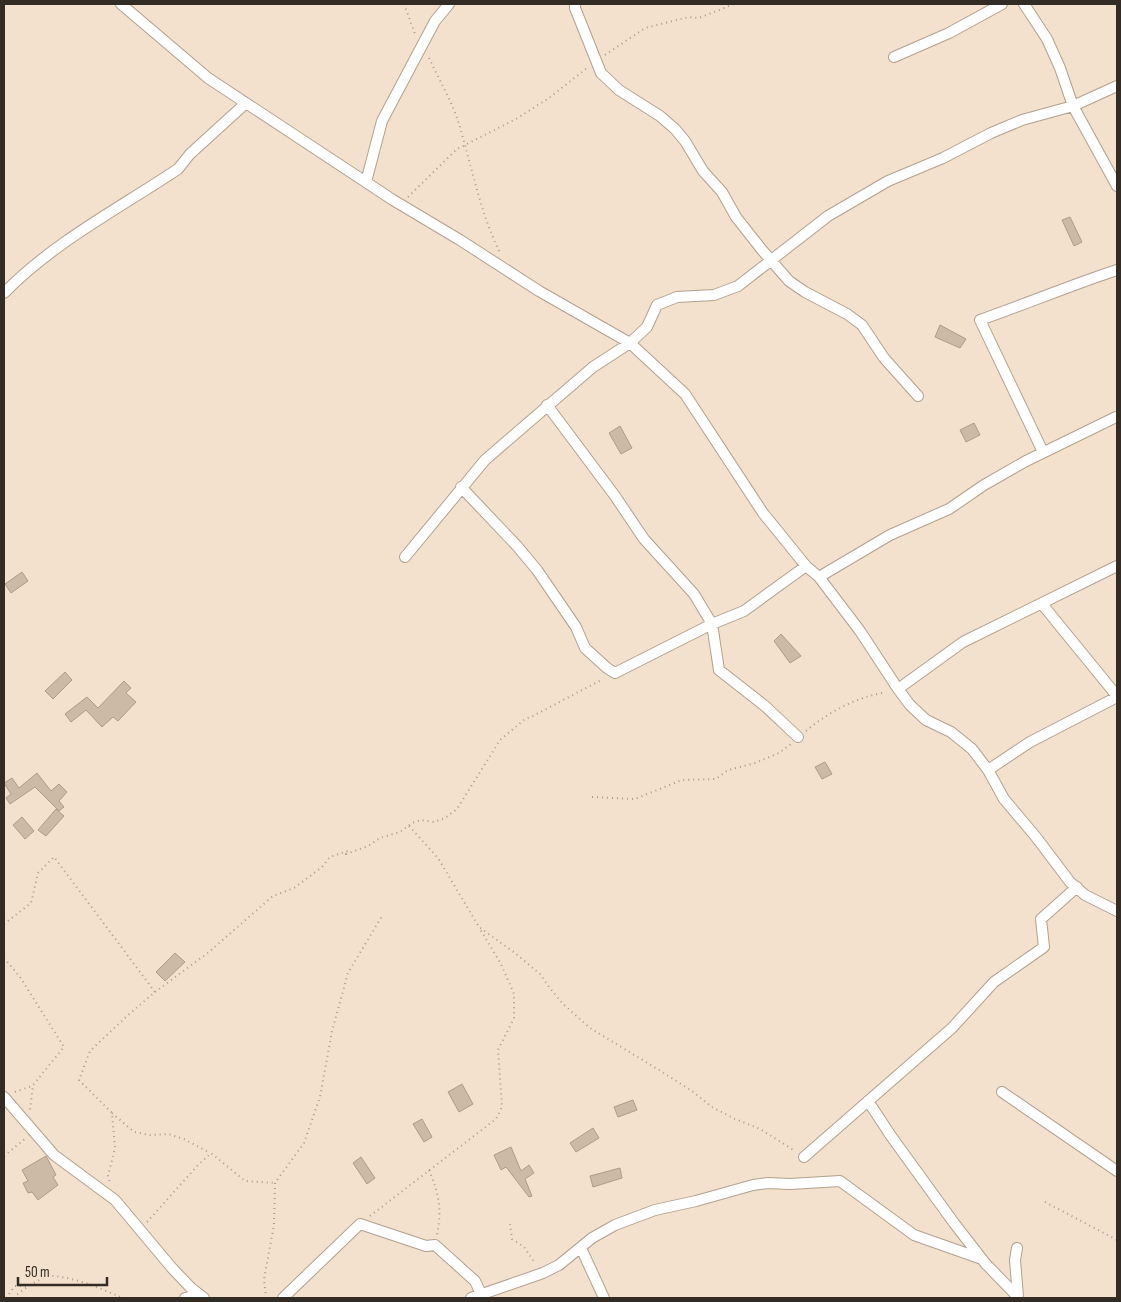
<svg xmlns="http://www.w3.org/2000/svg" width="1121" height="1302" font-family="'Sofia Sans Condensed',sans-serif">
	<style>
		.building { fill: #ccbaa7; stroke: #ae9c8a }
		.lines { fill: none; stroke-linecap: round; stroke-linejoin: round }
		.minor-casing { stroke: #b2a18e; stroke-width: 12 }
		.path { stroke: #aa9c8d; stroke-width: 2; stroke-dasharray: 1 4; stroke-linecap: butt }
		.minor { stroke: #fff; stroke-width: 10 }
	</style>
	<rect width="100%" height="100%" fill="#f3e0cd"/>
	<path class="building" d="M1070,217L1082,242L1074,246L1062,220Z
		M940,325L966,339L960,348L935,337Z
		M974,423L980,435L966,442L960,430Z
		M620,426L632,448L621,454L609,433Z
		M22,572L28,581L11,593L5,584Z
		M781,634L801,656L790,663L774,641Z
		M65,672L72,680L53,699L45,691Z
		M124,681L131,688L126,693L136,702L118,721L113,717L102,727L86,710L71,722L65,714L87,697L98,708Z
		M825,762L832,774L822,779L815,767Z
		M37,773L51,791L59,784L67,792L59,801L64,807L59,811L35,787L10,804L6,798L11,794L4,783L12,778L19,788Z
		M56,809L64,816L46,836L38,830Z
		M22,817L34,831L25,839L13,825Z
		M175,953L185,962L165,981L156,972Z
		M462,1084L473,1104L459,1112L448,1092Z
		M633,1100L637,1110L618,1117L614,1107Z
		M422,1119L432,1137L424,1142L413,1124Z
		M593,1128L599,1138L576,1152L570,1143Z
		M511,1147L521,1171L529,1165L534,1173L525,1179L532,1196L529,1197L506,1167L501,1170L494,1155Z
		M46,1156L56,1175L53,1177L58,1185L38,1200L32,1192L28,1193L23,1183L28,1181L22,1170Z
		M361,1157L375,1178L367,1184L353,1163Z
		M620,1168L622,1178L593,1187L590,1176Z"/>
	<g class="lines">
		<defs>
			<path id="minor" d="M121,4L208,78L393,200L460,240L539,291L630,343L685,394L763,513L806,566L819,577L860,631L898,689L910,705L926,720L951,732L972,749L988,770L1004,799L1036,837L1070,882L1085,895L1117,911
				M575,4V8L601,73L619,90L660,116L675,129L685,141L703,171L722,192L736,217L762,250L789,281L805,292L847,314L862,325L884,358L918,396
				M1024,4L1047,39L1060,68L1073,106L1117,186
				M894,57L949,33L1002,4
				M366,182L382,121L435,21L449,4
				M4,293C54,242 118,209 178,169L190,154L246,103
				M547,405L615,496L644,539L694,594L712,624L719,670L765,706L798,737
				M1043,452L980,320C1026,304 1071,285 1117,270
				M461,487L517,546L537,570L576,627L585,648L607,668L615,673L712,624L744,611L806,566
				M405,557L485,460L593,367L630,343L647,327L657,305L677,297L714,295L738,286L828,216L888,181L943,158L991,133L1022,120L1073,106L1117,86
				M819,577L890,535L949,509L984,485L1026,461L1116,417
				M1042,604L1117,696
				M898,689L963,642L1117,566
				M988,770L1030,742L1117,697
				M1002,1092L1117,1171
				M4,1097L54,1155L115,1200L172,1268L191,1288L204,1298
				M868,1101L891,1136L954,1223L985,1263L1017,1296
				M804,1157L952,1028L994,982L1044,947L1041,919L1077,887
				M581,1248L604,1298
				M1017,1248L1015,1260L1018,1297
				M185,1298L199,1294
				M283,1298L360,1224L426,1246L435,1245L475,1281L483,1298
				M471,1298L543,1273L559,1265L592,1238L615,1225L655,1210L696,1201L753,1185L768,1183L790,1184L840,1181L914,1235L982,1259"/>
		</defs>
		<use href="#minor" class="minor-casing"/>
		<path class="path" d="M404,4L415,34
			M605,55L645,28L689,17L699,18L734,4
			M429,58C439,80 452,101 459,124C472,167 480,212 500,253
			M408,197L457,149L516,119L549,98L587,68
			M806,731C830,711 855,698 886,692
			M592,797L635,799L682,780L716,779L728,770L755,763L779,753L791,744
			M409,826L438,858L479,927L515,953L540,974L549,987L563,1004L590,1028L659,1070L692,1091L712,1107L735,1119L760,1129L795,1151
			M4,924L31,903L38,873L54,857L155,992L127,1016L90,1051L79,1080L112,1113L115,1148L108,1176L110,1183
			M4,958L20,977L64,1047L33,1085L30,1110
			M155,992L209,952L273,896L294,888L322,867L330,857L348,851L346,854L368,846L380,838L400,832L412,823L421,820L434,822L445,818L457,809L500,740L525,719L533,716L603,679
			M15,1092L32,1086
			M112,1113L134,1132L150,1135L168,1134L184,1139L210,1153
			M4,1156L26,1138
			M429,1170C439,1194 442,1209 437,1235
			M1045,1202L1117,1240
			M370,1216L496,1119L502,1107L498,1050L514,1018V994L501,964L480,929
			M147,1222L198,1165L211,1153L245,1181L275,1183
			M510,1224L512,1239L524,1247L535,1263
			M6,1298L15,1286H29
			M14,1298C19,1291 44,1275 53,1276C78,1278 101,1289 123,1298
			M266,1298L264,1279L274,1225L275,1183L304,1143L320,1097L332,1031L348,973L382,916"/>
		<use href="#minor" class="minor"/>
	</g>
	<rect width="1121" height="1302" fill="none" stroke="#332c25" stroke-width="10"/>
	<path d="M18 1277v8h89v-8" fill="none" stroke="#332c25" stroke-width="2.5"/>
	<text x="25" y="1277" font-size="15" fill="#332c25" stroke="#f3e0cd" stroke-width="4" paint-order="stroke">50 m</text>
</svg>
